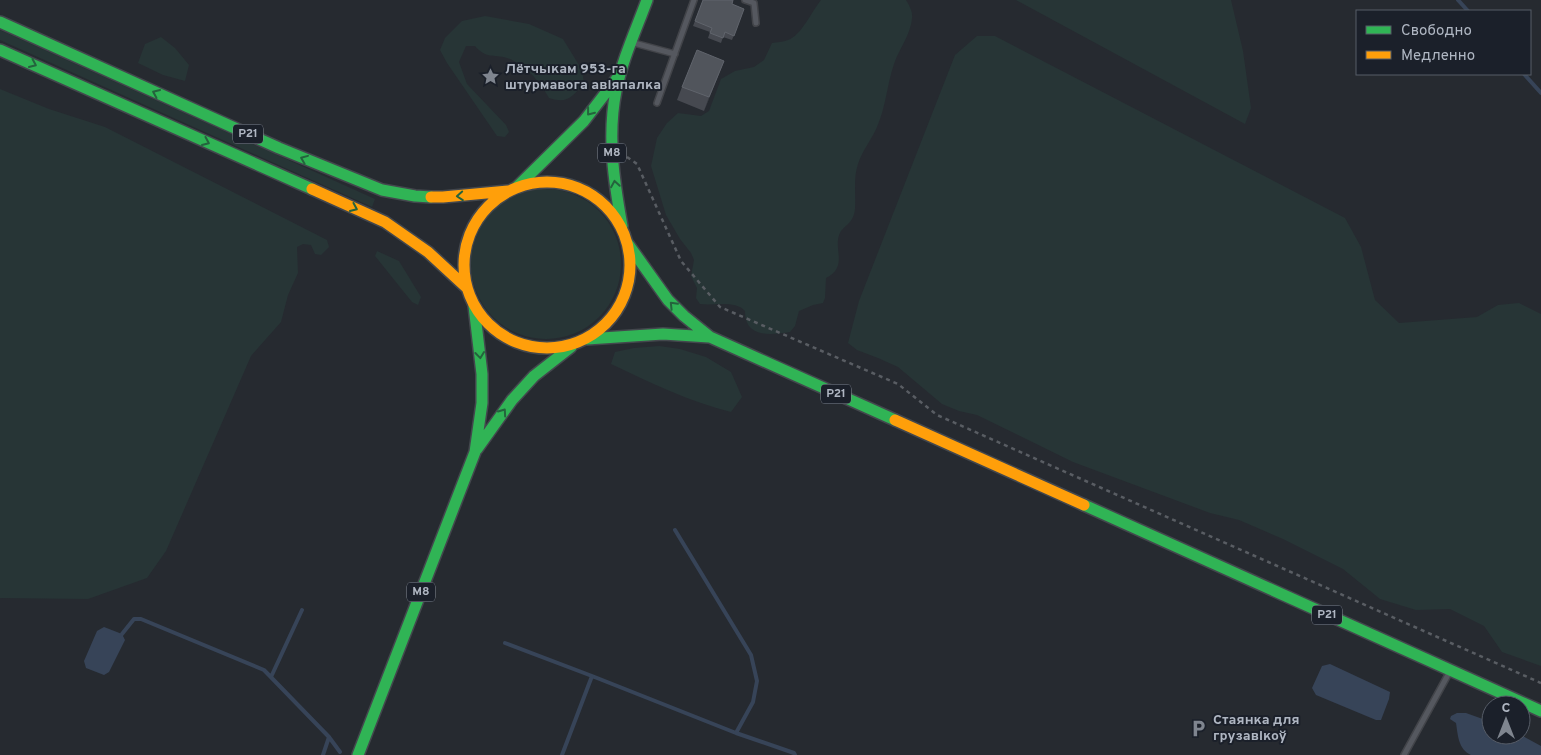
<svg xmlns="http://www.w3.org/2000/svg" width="1541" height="755" font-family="Overpass,sans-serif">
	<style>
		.green { fill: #273536 }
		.water { fill: #374458 }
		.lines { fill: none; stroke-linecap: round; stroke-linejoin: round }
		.stream { stroke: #374458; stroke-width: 4 }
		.lane-casing { stroke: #424449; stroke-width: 8 }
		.fast-casing { stroke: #43474d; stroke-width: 14 }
		.slow-casing { stroke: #43474d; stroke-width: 14 }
		.path { stroke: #595d63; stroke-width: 2.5; stroke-dasharray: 4 4; stroke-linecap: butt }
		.lane { stroke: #55585f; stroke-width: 5 }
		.fast { stroke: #30b455; stroke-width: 11 }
		.slow { stroke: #ff9f0a; stroke-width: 11 }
		.wall { fill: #464950 }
		.shaded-wall { fill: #34383e }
		.building { fill: #51555c; stroke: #60646c }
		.oneway { stroke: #24633d }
		.labels { text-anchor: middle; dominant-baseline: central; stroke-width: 4; stroke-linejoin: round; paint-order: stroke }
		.shield { fill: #1b202a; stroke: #838994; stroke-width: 1 }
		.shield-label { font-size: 12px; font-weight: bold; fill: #afb6c2 }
		.poi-label { font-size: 14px; font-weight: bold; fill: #afb6c2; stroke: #1b202a; text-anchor: start }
	</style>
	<rect width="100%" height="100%" fill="#262a30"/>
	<path class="green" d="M821,0H906C909,5 913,12 912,18C911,34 899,49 894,64C887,84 886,107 877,127C872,139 862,151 858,164C853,179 856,194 855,209C854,221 847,224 841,231C831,247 850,266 826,278L825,298L823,303L813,305L799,311L795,326L790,332C770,335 745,338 745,311C735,300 715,306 700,304L696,298L697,288L691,276L694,260L691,253L680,239L666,215L651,166L657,138L667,123L678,113L701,116L709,111L721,79L735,71L754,67L764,60L772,43C777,42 783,42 788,40C801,36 812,11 821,0Z
		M1016,0H1231L1243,51L1251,108L1245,124Z
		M485,16L529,24L563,39L582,70L584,84C571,97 568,104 549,98C540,82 525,64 507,58C493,54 486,59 475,46H466L459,62L467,84L506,125L509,132L505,137L497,136L447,63L440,50L445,38L462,21Z
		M0,30L375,199L372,207L0,40Z
		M977,36H995L1345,218L1361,247L1375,300L1399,323L1477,317L1498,305L1519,303L1541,314V666L1502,652L1484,626L1450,609L1416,610L1380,599L1343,569L1283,539L1239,520L1210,513L1073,462L977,415L959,411L942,404L898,367L878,358L857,350L848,343L859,301L955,55Z
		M161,37L175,48L189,65L185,81L163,75L138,63L145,44Z
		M0,89L49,109L105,127L327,240L329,247L321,255L315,254L311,245L303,244L297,247L298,273L288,295L281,322L251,356L166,551L147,578L88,599L0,598Z
		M471 264a75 75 0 1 1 150 0a75 75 0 1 1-150 0Z
		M377,251L399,261L421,297L418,305L412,302L375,256Z
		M659,346L680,349L706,357L731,372L742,397L731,412C690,402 649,382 611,364L615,352L634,348Z"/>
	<path class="water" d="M104,627L122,634L125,640L109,672L104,675L86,668L84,661L97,631Z
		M1330,664L1390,692L1389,699L1381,720H1376L1316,695L1312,688L1322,666Z
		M1457,713H1466L1491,722V735H1521L1541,746V755H1471C1458,749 1458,735 1456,723L1450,719L1451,716Z"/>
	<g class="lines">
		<path class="stream" d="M1458,0L1468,11
			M1524,74L1541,93
			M675,530L751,655L757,681L753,702L736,733
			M122,634L134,619H141L264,670L329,737L340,752
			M505,643L592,676
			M271,677L302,610
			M323,755L329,737
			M562,755L592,676L736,733L794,753L795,755"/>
		<defs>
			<path id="lane" d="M745,0L754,3L756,23
				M634,43L675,54
				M657,103L694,0
				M1404,755L1449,673"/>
			<path id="fast" d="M0,22L279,148L382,190L415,196L431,197
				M0,50L312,189
				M517,187L584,121L618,77
				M622,226C614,182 607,136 616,91C622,60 636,30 647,0
				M628,244L668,300L684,316L710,337L895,420
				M587,339L663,334L709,337
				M477,449L512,400L534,376L571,347
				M1084,505L1541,711
				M358,755L475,452L482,403V374L474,306"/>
			<path id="slow" d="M464 265a83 83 0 1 1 166 0a83 83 0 1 1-166 0Z
				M312,189L385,222L428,252L467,288
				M431,197H443L508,191
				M895,420L1084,505"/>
		</defs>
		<use href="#lane" class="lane-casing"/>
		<use href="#fast" class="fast-casing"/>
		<use href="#slow" class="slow-casing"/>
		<path class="path" d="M627,157L637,164L681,261L720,307L898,384L937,415L1541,683"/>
		<use href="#lane" class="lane"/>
		<use href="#fast" class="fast"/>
		<use href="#slow" class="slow"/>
	</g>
	<path class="wall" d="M703,0L732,5L744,9L732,40L723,37L721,43L708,38L710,32L693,26Z
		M724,61L704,111L677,100L682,87Z"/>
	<path class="shaded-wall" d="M724,61L719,74L704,111L709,97Z"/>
	<path class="building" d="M703,0H733L732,4L744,9L734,36L725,32L723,38L710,33L712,28L695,21Z
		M697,50L724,61L709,97L682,87Z"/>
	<defs><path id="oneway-chevron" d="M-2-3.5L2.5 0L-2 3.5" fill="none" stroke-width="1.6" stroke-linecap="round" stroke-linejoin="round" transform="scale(1.25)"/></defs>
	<g class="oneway">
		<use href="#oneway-chevron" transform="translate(33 64) rotate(24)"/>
		<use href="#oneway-chevron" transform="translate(156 93) rotate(-156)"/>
		<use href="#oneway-chevron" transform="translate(590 112) rotate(128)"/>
		<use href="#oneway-chevron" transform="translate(206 142) rotate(24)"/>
		<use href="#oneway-chevron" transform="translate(304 159) rotate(-158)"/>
		<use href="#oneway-chevron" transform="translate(615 184) rotate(-99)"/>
		<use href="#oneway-chevron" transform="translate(460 196) rotate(176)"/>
		<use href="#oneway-chevron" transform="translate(354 208) rotate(24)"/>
		<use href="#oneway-chevron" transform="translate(673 305) rotate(-134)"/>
		<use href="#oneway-chevron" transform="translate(480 355) rotate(83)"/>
		<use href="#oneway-chevron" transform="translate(503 412) rotate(-55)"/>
	</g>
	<defs>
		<symbol id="sight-bare" viewBox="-9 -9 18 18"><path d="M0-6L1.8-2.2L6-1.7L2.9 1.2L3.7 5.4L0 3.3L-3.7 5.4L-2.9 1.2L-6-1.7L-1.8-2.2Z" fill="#7f858f" stroke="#1b202a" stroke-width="2.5" paint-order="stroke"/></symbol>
		<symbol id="parking-bare" viewBox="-9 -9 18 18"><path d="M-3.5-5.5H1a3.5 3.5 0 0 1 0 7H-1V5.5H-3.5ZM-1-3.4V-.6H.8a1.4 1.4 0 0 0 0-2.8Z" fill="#7f858f" stroke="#1b202a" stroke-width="2.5" paint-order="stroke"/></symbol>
	</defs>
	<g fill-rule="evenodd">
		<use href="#sight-bare" x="478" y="64" width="25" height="25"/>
		<use href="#parking-bare" x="1186" y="716" width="25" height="25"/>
	</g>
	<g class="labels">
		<g class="shield">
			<rect x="233" y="124.5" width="30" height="19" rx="4"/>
			<rect x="598" y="143.5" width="28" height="19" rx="4"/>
			<rect x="821" y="384.5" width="30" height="19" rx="4"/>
			<rect x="407" y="582.5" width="28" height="19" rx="4"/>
			<rect x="1312" y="605.5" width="30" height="19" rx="4"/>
		</g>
		<g class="shield-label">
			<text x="248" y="134">Р21</text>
			<text x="612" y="153">М8</text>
			<text x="836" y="394">Р21</text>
			<text x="421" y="592">М8</text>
			<text x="1327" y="615">Р21</text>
		</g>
		<g class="poi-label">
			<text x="505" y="69">Лётчыкам 953-га<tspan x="505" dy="16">штурмавога авіяпалка</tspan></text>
			<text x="1213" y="720">Стаянка для<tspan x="1213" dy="16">грузавікоў</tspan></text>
		</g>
	</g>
	<rect x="1356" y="10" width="175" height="65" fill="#1b202a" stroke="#565c67"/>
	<rect x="1366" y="26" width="25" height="8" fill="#30b455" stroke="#565c67"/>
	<text x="1401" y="35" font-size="15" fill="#afb6c2">Свободно</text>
	<rect x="1366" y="51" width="25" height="8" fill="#ff9f0a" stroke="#565c67"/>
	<text x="1401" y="60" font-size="15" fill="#afb6c2">Медленно</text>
	<g transform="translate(1506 720)"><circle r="24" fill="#1b202a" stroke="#565c67"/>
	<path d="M0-4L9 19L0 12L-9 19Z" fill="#7f858f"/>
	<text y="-8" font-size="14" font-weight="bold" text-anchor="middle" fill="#afb6c2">С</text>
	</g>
</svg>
